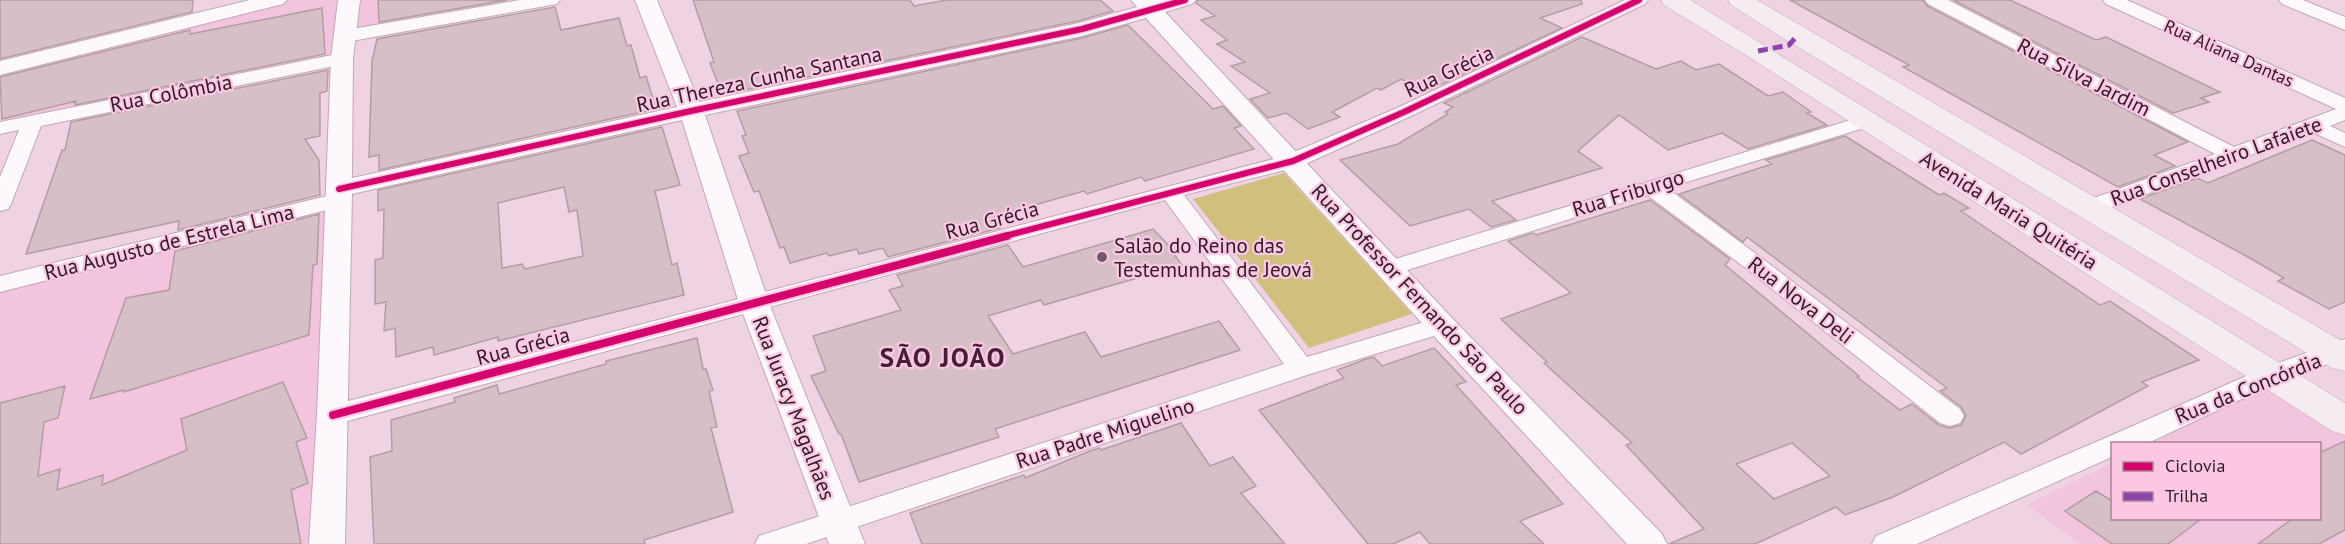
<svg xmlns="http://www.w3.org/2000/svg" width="2345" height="544" font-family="'PT Sans',sans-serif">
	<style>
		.built { fill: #f2c4dd }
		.green { fill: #d1bf7d }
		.building { fill: #d7bfc8; stroke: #b49ca5; stroke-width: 1.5; fill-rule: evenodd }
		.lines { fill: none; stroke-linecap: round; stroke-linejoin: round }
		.minor-casing { stroke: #bea9b4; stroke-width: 2 }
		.tertiary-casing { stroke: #bea9b4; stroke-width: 2 }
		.primary-casing { stroke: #c2aab7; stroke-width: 1 }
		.minor { fill: #fdf8fb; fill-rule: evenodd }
		.tertiary { fill: #fdf8fb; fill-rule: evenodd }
		.primary { fill: #f5ecf1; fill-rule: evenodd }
		.quiet { stroke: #8e44ad; stroke-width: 5; stroke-dasharray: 10 5; stroke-linecap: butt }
		.cycleway-far1-casing { stroke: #fcc7e3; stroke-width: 9 }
		.cycleway-casing { stroke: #fcc7e3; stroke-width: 12 }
		.cycleway-far1 { stroke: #d6006c; stroke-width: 6 }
		.cycleway { stroke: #d6006c; stroke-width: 8 }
		.poi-dot { fill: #725b68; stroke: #fcc7e3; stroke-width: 2 }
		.labels { text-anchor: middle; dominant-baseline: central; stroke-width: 4.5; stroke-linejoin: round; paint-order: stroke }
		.far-street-label { font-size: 18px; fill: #2e1b26; stroke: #fcc7e3 }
		.street-label { font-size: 21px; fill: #2e1b26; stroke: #fcc7e3 }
		.poi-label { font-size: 21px; fill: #2e1b26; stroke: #fcc7e3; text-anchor: start }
		.district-label { font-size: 27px; font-weight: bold; letter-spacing: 1.5px; fill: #461e36; stroke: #fcc7e3 }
	</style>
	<rect width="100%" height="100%" fill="#f0d3e2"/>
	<path class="built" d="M293,0H340L334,58L0,125V76Z
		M361,0H534L358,30Z
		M329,208L316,544H0V289Z
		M2270,385L2345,431V544H2080L2027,505L2112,463V518H2320V444L2153,443Z"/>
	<path class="green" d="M1284,173L1412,314L1309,348L1193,199Z"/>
	<path class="building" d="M0,0H193L192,12L0,59Z
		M378,0H507L379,22Z
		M693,0H910L914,6L947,0H1100L1113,11L1078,21L730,93L727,84L719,86L710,63L714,62Z
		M1198,0H1581L1582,4L1540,18L1562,28L1425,92L1401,79L1381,90L1377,88L1332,112L1340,117L1308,129L1286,113L1268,118L1250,99L1270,93L1231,66L1245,62L1217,44L1227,40L1201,20L1215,16L1196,3Z
		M1790,0H1923L1927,6L2188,142L2154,155L2175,166L2118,187L1903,67L1909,65Z
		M1953,0H2010L2096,40L2106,37L2220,92L2201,98L2209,102L2173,113Z
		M555,7L561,30L619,18L627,46L631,45L640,78L646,76L656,109L379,170V155L369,157L372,61L377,39Z
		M322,8L325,54L75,105L76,101L2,119L0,77L190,30V34Z
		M1128,25L1213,109L1223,106L1241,126L1234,128L1254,149L1145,181L1141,177L1087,194L1084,191L995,216L1000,228L888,257L883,248L859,254L857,249L829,256L827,253L790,263L784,247L780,248L759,191L754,192L739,156L749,153L742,136L746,135L737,111L1082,38Z
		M1582,37L1656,69L1681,61L1696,70L1719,64L1768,96L1783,92L1811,112L1807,113L1827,125L1748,149L1722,133L1668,150L1619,115L1578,151L1602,168L1492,201L1516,220L1491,227L1469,209L1410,226L1340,160L1398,144L1448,114L1445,112L1453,107L1444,103Z
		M328,70L327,91L320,93V136L305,139L319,160L320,195L178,230L179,221L26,254L62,150H65L71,122Z
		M662,127L680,185L655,191L672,265L677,263L684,295L498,341V337L434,355L433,347L396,357L395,328L384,331L386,302L375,304V260L383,258L384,209L378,211V190ZM564,187L569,212L577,210L583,256L525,269L522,264L502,268L498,203Z
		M1845,136L1939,195L1944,193L1969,208L1961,211L2100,305L2110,301L2199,360L2142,382L2148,386L2021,454L2004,442L1893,497L1845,515L1836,507L1755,544H1669L1704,529L1626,445L1632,443L1544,363L1547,362L1501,319L1571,293L1508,241L1533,233L1536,235L1650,200L1730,259L1725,265L1859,376L1857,377L1900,410L1912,404L1939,425L1949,428L1961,425L1966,415L1961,407L1940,391L1947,388L1747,237L1743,242L1679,194L1772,164L1766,160ZM1792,443L1830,476L1774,499L1736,464Z
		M2312,140L2345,155V302L2329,309L2278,281L2284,278L2248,257L2140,199L2197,178L2208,183Z
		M319,214L317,264L313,265L309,335L124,392V390L90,399L126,298L169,290L175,251Z
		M1153,229L1172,249H1170L1182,265L1044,305L1041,300L988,316L1013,354L1085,332L1101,357L1219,321L1240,350L995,429L999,437L859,482L841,434H839L811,376L826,371L813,336L901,310L889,290L903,286L897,275L1008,245L1023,267Z
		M697,338L703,369H706L713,390L709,391L717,427L711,428L733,512L644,540L645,544H374L370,457L392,451L391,420L455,402L454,398L497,385L499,394L606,364V361Z
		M1434,348L1466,382L1456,385L1563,504L1520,521L1544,544H1430L1420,532L1393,544H1368L1259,410L1344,378L1337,370L1366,359L1374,357L1382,366Z
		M283,382L307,438L296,442L308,483L291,490L301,544H0V403L65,386L58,418L44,422L38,476L60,469L57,490L103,475L102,485L187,450L181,419Z
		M1181,423L1210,466L1233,457L1256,486L1241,493L1285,544H922L910,513L1024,475L1025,478L1090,451L1099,448L1101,450Z
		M2345,441V530L2319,544H2258L2292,519H2319V453Z
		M2096,491L2112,501V519H2201L2168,544H2112L2065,511Z"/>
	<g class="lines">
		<defs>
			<path id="minor" d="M520,0H560L557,4L551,5L346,42L339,40L337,36L339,32L346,30Z
				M1625,0H1648L1645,4L1411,116L1301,166L1184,195L1307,357L1441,317L1450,319L1454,325L1450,331L1310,374L806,544H755L759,536L1284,364L1165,200L333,425L323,422L319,415L323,408L333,405L1285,156L1397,108Z
				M1925,0H1948L2234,147L2336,109L2106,4L2103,0H2127L2345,98V120L2330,126L2345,133V147L2312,132L2096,213L2088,215L2080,213L2077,208L2080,203L2215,154L1928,4Z
				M2279,0H2303L2345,17V30L2282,4Z
				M342,53L349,55L352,59L349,63L41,126L11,204L8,209L0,211V177L19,130L0,134V122Z
				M1867,115L1874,117L1877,121L1874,125L1667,188L1763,259L1960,409L1964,416L1960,423L1950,426L1940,423L1747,269L1647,195L1398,273L1390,275L1382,273L1378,268L1382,263Z
				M339,193L347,195L350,200L347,205L0,292V276Z
				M2345,339V358L2280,381L2146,444H2112V457L1917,544H1872L1876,536L2110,436L2262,369Z"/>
			<path id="tertiary" d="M250,0H287L283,4L0,75V61Z
				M338,0H360L353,59L352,178L677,107L635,0H657L699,102L1079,23L1137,7L1131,0H1196L1192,4L1165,12L1452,318L1662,534L1667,544H1627L1430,332L1146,18L1082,36L705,115L769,303L865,544H829L739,303L682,120L352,194L345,544H309L317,415L331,59Z"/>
			<path id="primary" d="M1661,0H1690L2345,403V435L2332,431L1749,57L1664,5Z
				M1728,0H1757L2345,343V371L2332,368L1788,41L1731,5Z"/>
		</defs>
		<use href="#minor" class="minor-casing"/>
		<use href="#tertiary" class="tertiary-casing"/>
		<use href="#primary" class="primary-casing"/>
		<use href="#minor" class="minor"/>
		<use href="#tertiary" class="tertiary"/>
		<use href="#primary" class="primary"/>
		<path class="quiet" d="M1758,51L1789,45L1797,36"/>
		<defs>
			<path id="cycleway-far1" d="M339,189L691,111L1082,29L1185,0
				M1001,237L1293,161L1404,112L1639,0"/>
			<path id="cycleway" d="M333,415L1007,236"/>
		</defs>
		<use href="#cycleway-far1" class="cycleway-far1-casing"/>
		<use href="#cycleway" class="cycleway-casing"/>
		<use href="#cycleway-far1" class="cycleway-far1"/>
		<use href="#cycleway" class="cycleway"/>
	</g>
	<circle class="poi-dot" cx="1102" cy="257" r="6"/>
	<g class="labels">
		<g class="far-street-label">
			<text transform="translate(2229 53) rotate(24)">Rua Aliana Dantas</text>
		</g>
		<g class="street-label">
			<text transform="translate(1449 71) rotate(-25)">Rua Grécia</text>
			<text transform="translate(2084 77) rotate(27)">Rua Silva Jardim</text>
			<text transform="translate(759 79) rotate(-12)">Rua Thereza Cunha Santana</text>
			<text transform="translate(171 93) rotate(-11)">Rua Colômbia</text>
			<text transform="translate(2216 161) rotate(-20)">Rua Conselheiro Lafaiete</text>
			<text transform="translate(1628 193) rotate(-17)">Rua Friburgo</text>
			<text transform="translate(2009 210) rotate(32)">Avenida Maria Quitéria</text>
			<text transform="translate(992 220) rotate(-15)">Rua Grécia</text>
			<text transform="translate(169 242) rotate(-14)">Rua Augusto de Estrela Lima</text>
			<text transform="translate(1420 299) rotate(47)">Rua Professor Fernando São Paulo</text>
			<text transform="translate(1801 300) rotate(38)">Rua Nova Deli</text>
			<text transform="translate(523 346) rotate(-15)">Rua Grécia</text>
			<text transform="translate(2248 388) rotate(-22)">Rua da Concórdia</text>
			<text transform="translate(794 408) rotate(69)">Rua Juracy Magalhães</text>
			<text transform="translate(1105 433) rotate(-18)">Rua Padre Miguelino</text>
		</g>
		<g class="poi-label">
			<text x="1114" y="245">Salão do Reino das<tspan x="1114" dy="24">Testemunhas de Jeová</tspan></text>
		</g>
		<g class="district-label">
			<text x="943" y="357">SÃO JOÃO</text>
		</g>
	</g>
	<rect x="2111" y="442" width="210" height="78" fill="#fcc7e3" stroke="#aa8297" stroke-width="1.5"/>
	<rect x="2123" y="462" width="30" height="9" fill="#d6006c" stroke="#aa8297" stroke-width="1.5"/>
	<text x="2165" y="472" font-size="18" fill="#2e1b26">Ciclovia</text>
	<rect x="2123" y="492" width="30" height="9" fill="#8e44ad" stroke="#aa8297" stroke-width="1.5"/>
	<text x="2165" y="502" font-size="18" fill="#2e1b26">Trilha</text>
</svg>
